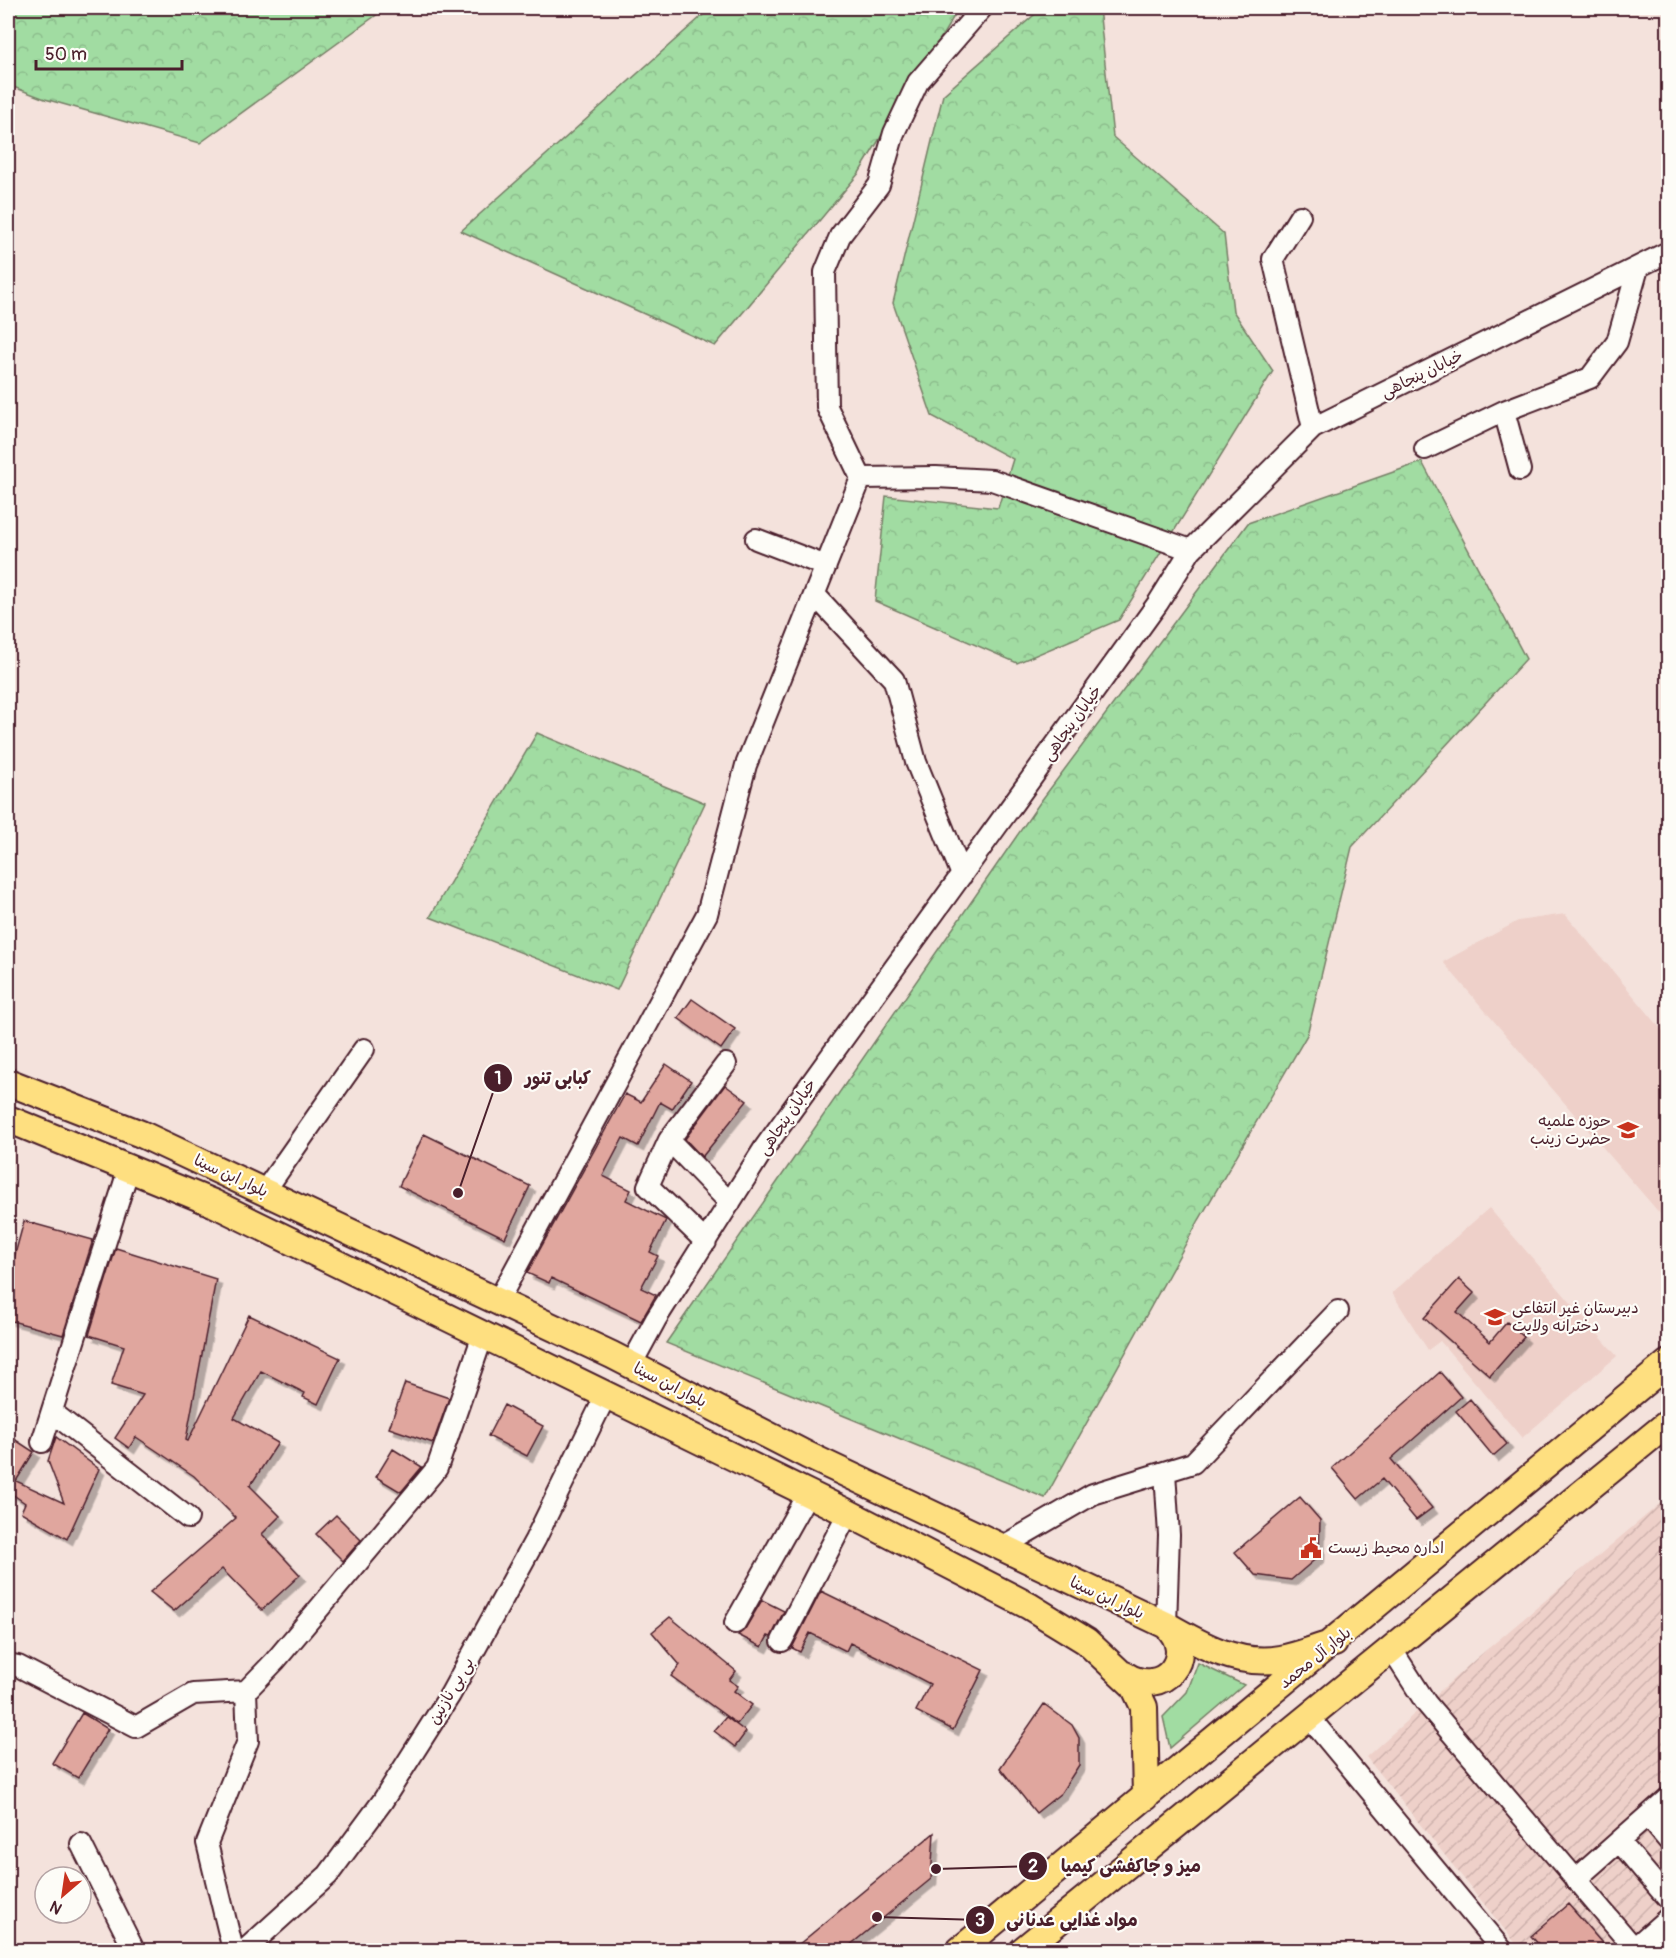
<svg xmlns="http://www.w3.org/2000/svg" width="1676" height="1958" font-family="Pangolin,'Playpen Sans Arabic',sans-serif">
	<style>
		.built { fill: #eed0c9 }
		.industrial { fill: url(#industrial-furrows) }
		.grass { fill: #a1dca2; stroke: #767e66; stroke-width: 1.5 }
		.forest { fill: url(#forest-crowns); stroke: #767e66; stroke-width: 1.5 }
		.building { fill: #e0a69e; stroke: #4a1f2b; stroke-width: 1.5; filter: url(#shadow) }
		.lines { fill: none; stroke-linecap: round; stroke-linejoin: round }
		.minor-casing { stroke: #4a1f2b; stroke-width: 24 }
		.major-casing { stroke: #4a1f2b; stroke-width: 30 }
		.minor { stroke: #fdfcf7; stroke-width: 20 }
		.major { stroke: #fedf80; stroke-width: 26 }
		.labels { text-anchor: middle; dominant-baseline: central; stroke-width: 4.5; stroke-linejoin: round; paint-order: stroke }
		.street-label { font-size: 16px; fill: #4a1f2b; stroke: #fdfcf7 }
		.poi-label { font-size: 16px; fill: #4a1f2b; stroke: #fdfcf7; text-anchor: start }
		.leader { fill: none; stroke: #4a1f2b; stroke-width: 2 }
		.callout-dot { fill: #4a1f2b; stroke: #fdfcf7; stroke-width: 2 }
		.mark-label { font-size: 18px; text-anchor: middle; font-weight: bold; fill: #fff }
		.callout-label { font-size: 18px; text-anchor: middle; font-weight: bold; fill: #4a1f2b; stroke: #fdfcf7; stroke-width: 4.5; stroke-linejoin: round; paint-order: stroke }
	</style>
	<defs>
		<pattern id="industrial-furrows" width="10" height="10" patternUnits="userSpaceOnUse" patternTransform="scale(1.5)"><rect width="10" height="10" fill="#eed0c9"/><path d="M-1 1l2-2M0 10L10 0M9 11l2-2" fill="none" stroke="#ceb2ad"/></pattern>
		<pattern id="forest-crowns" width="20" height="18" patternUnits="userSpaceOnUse" patternTransform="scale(1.5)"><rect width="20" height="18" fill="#a1dca2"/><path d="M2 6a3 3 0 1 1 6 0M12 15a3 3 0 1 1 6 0" fill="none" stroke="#8cbc8c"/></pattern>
		<filter id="shadow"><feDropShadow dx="5.5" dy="5.5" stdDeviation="0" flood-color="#0004"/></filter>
	</defs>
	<rect width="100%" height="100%" fill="#f4e2dc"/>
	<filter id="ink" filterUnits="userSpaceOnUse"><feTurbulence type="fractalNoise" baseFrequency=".0167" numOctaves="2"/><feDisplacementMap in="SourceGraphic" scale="12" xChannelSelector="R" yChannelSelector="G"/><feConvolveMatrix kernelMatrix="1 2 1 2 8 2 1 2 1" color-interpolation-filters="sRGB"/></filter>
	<g filter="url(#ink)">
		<path class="built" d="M1565,914L1668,1037V1223L1443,962L1518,921Z
			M1489,1208L1617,1356L1522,1438L1440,1341L1428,1350L1392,1293Z"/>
		<path class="industrial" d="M1668,1497V1950H1521L1366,1757L1478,1657Z"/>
		<path class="grass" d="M1198,1663L1244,1685L1170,1748L1163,1717L1187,1692Z"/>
		<path class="forest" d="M9,8H386L200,143L45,99L8,85Z
			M711,8H959L859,173L715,346L461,231Z
			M1042,8H1099L1113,137L1224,234L1233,311L1273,371L1119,620L1017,663L875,601L886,496L998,508L1013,459L932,416L893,303L943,95Z
			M1422,462L1526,659L1352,847L1307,1035L1199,1220L1045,1498L666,1343L1041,801L1248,523Z
			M537,733L705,803L617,990L430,917Z"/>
		<path class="building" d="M692,999L735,1029L721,1049L678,1018Z
			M666,1064L691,1081L672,1109L660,1102L638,1146L623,1138L603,1176L631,1190L626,1200L666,1220L650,1252L658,1256L641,1288L656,1295L641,1321L551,1278L549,1283L527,1273L625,1094L641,1102Z
			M725,1085L747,1101L702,1157L685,1139Z
			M424,1134L530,1186L505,1238L399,1186Z
			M24,1221L93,1240L63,1335L8,1320V1256L14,1258Z
			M116,1248L216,1279L186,1440L188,1441L249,1315L340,1358L318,1404L303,1397L305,1393L261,1371L234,1418L278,1443L250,1486L280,1516L262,1534L300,1575L262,1610L222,1569L174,1611L150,1592L236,1518L194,1476L136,1437L129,1448L115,1438L143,1395L111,1385L124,1346L89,1335Z
			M1459,1279L1474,1293L1457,1312L1490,1342L1507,1322L1524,1337L1490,1376L1424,1318Z
			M1440,1372L1461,1397L1391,1459L1432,1508L1416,1520L1382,1479L1358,1499L1332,1468Z
			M405,1383L449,1398L433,1443L389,1428Z
			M1470,1399L1507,1444L1493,1456L1456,1411Z
			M504,1405L543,1426L527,1456L488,1436Z
			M8,1435L34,1452L16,1481L64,1503L48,1461L56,1437L99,1469L67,1539L21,1512L25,1503L9,1492L8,1494Z
			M393,1449L422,1467L401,1492L376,1477Z
			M1300,1497L1320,1520L1319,1556L1291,1580L1255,1575L1235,1552Z
			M336,1515L361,1540L343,1561L316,1534Z
			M821,1591L983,1670L953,1730L916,1711L930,1684L886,1661L850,1643L846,1651L810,1633L800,1652L792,1648Z
			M762,1600L784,1611L771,1637L768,1636L762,1647L738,1635L745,1629Z
			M670,1617L736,1671L729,1680L738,1686L734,1691L752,1705L737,1724L671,1676L680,1665L652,1632Z
			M1044,1704L1072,1725L1079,1738V1765L1061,1793L1036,1813L1000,1768Z
			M82,1713L108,1729L78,1778L52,1763Z
			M726,1717L746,1732L735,1747L714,1731Z
			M934,1833L931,1879L844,1950H792Z
			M1568,1904L1608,1950H1544L1531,1936Z"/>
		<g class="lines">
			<defs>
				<path id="minor" d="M1300,216L1273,259L1313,428
					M1425,449L1504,411
					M1520,470L1504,411L1590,378L1617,342L1638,268
					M861,478L936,477L992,480L1191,550
					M756,539L826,566
					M815,595L894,680L916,762L962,875
					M669,1140L726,1064
					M264,1192L364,1049
					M706,1242L648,1186L669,1140L730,1203
					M498,1301L707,914L746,765L861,478L827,407L825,272L840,236L879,185L894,133L918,82L982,8
					M631,1365L656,1319L765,1147L1158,603L1191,550L1313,428L1668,252
					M52,1412L188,1518
					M42,1442L129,1168
					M1165,1472L1169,1535L1166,1625
					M1000,1548L1093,1494L1193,1463L1338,1311
					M735,1623L808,1493
					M782,1641L848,1513
					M1392,1650L1426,1703L1634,1948L1668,1918
					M8,1664L18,1666L136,1727L193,1694L246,1691
					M1309,1717L1502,1950
					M1648,1816L1668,1840
					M1619,1841L1668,1899
					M81,1844L134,1950
					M1575,1880L1668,1798
					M233,1950L207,1843L248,1741L246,1691L275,1661L437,1468L483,1335
					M245,1950L328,1875L382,1802L450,1695L535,1540L606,1395"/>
				<path id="major" d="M8,1082L141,1134L612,1355L807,1455L1166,1625C1199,1644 1239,1667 1280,1659C1298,1656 1316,1648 1334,1643
					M8,1119L213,1203L848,1513L1029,1606L1086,1641L1134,1686L1144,1707L1146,1797
					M1125,1675C1163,1700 1199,1655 1166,1625
					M960,1950L1668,1363
					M1023,1950L1668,1423"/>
			</defs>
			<use href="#minor" class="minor-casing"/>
			<use href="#major" class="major-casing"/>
			<use href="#minor" class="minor"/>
			<use href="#major" class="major"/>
		</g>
	</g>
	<defs>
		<symbol id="school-bare" viewBox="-9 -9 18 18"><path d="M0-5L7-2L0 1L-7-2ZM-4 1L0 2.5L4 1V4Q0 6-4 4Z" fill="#c8321e" stroke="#fdfcf7" stroke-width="2.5" paint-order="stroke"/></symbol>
		<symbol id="civic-bare" viewBox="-9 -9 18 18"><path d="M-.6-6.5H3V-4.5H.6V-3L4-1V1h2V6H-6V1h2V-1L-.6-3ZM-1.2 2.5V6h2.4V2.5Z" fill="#c8321e" stroke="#fdfcf7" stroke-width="2.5" paint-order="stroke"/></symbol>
	</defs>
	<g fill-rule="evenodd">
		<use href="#school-bare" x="1613" y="1115" width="30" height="30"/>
		<use href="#school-bare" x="1480" y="1302" width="30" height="30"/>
		<use href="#civic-bare" x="1296" y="1533" width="30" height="30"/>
	</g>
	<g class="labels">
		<g class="street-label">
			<text transform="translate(1422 374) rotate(-26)">خیابان پنجاهی</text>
			<text transform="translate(1072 723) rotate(-54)">خیابان پنجاهی</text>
			<text transform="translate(787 1117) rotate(-55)">خیابان پنجاهی</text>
			<text transform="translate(231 1176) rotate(25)">بلوار ابن سینا</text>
			<text transform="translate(670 1385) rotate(27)">بلوار ابن سینا</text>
			<text transform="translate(1107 1598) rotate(25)">بلوار ابن سینا</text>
			<text transform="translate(1315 1658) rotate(-39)">بلوار آل محمد</text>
			<text transform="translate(451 1691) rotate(-60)">بی بی نازنین</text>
		</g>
		<g class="poi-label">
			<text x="1611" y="1121" text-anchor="end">حوزه علمیه<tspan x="1611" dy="18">حضرت زینب</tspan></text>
			<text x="1512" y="1308">دبیرستان غیر انتفاعی<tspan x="1512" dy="18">دخترانه ولایت</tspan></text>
			<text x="1328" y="1548">اداره محیط زیست</text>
		</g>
	</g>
	<path class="leader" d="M458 1193L498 1078M936 1869L1033 1866M877 1917L980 1920"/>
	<g class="callout-dot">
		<circle cx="458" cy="1193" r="6"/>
		<circle cx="936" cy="1869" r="6"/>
		<circle cx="877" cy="1917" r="6"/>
		<circle cx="498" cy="1078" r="15"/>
		<circle cx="1033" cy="1866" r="15"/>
		<circle cx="980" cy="1920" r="15"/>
	</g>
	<g class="mark-label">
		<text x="498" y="1084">1</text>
		<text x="1033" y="1872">2</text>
		<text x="980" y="1926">3</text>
	</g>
	<g class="callout-label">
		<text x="558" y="1084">کبابی تنور</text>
		<text x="1131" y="1872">میز و جاکفشی کیمیا</text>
		<text x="1072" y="1926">مواد غذایی عدنانی</text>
	</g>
	<rect width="1676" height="1958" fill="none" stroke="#fdfcf7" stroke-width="30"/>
	<rect x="15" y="15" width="1646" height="1928" fill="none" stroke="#4a1f2b" stroke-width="2" filter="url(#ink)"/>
	<g transform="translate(63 1895) rotate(209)"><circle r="28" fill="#fdfcf7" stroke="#b5a4a5" stroke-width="1.5"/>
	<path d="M0-4.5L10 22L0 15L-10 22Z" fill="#c8321e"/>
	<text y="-9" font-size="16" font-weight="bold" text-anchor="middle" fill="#4a1f2b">N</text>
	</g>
	<path d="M36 60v9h146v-9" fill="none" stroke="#4a1f2b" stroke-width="3"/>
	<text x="45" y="60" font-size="18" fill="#4a1f2b" stroke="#fdfcf7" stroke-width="4.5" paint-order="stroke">50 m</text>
</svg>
